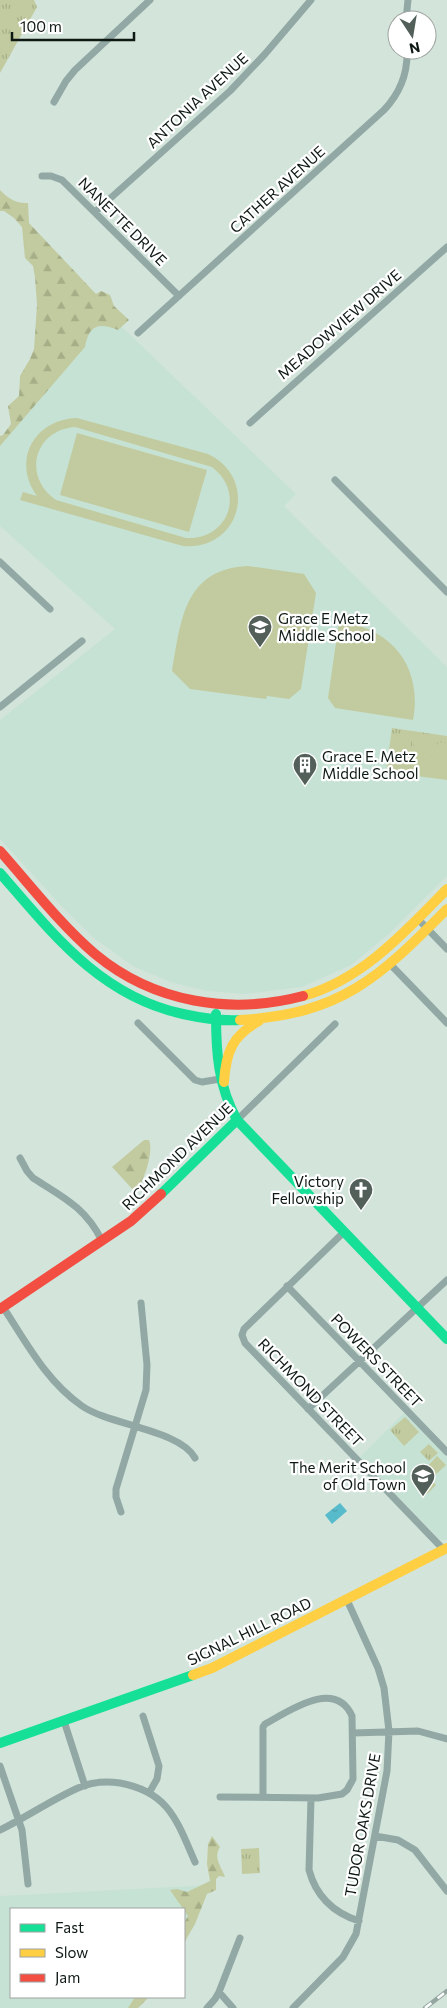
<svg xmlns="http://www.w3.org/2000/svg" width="447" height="2008" font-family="Commissioner,sans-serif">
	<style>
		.built { fill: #c6e2d4 }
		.forest { fill: url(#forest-firs) }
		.park { fill: url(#park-tufts) }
		.pitch { fill: #c2cb9f; fill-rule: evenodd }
		.water { fill: url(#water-ripples) }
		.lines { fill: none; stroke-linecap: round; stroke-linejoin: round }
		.street { stroke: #91a8a4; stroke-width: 7 }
		.fast { stroke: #16e098; stroke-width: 10 }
		.slow { stroke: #ffcf43; stroke-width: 10 }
		.jam { stroke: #f24e42; stroke-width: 10 }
		.rail-casing { stroke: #93a6a0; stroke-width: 4.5 }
		.rail { stroke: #fff; stroke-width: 2.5; stroke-dasharray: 8; stroke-linecap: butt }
		.labels { text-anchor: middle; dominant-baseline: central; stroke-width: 4.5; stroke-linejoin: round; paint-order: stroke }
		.street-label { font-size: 15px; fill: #0e1913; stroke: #fff }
		.poi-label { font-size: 15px; fill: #0e1913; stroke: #fff; text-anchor: start }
	</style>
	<defs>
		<pattern id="forest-firs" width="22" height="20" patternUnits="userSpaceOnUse" patternTransform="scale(1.25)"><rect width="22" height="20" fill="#c2cb9f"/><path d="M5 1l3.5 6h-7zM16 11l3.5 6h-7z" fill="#a6ae88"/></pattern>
		<pattern id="park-tufts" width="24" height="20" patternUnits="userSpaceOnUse" patternTransform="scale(1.25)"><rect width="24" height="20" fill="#c2cb9f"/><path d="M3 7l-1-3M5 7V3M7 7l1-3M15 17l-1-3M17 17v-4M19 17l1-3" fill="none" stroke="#a6ae88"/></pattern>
		<pattern id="water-ripples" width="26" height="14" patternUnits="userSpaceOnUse" patternTransform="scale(1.25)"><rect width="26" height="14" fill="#57bbcc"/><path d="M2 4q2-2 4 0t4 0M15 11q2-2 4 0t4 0" fill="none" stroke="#4ba0ae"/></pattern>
	</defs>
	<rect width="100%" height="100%" fill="#d3e4db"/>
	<path class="built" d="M99,305L296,494L284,506L447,667V876L389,934L351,965L302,987L246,994L207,991L170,982L133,966L95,939L67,912L0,839V720L115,629L0,526V440Z
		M404,1413L447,1457V1540H442L438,1538L360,1457Z
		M211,1885L184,1929V1909H11V1997H141L134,2008H0V1896Z"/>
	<path class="forest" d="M0,190C8,198 16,204 28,203L29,223L96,294L101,291L110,295L114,306L129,320L118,330C98,322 89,325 85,347L0,446V436L3,435L11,424L8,406L19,396L20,376L30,359L34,349L37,305L35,277L33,266L25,258L22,227L14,218L4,211H0Z
		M144,1140H149C154,1151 144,1183 135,1192L112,1167Z
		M212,1836L220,1847C213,1858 221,1866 225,1877L219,1876L216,1879V1890L207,1894L195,1924L184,1943V1923L188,1916L170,1890L177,1889L187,1892L210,1881L207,1864L208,1844Z
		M135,1997H149L138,2008H128Z"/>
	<path class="park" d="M0,0H34L37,7L0,73Z
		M392,728L447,736V780L386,772Z
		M405,1417L419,1432L404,1446L390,1430Z
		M429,1444L438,1453L429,1461L420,1452Z
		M422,1470L436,1485L427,1494L413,1478Z
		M259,1848L260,1873L242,1874L241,1849Z"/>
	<path class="pitch" d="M77,418L208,454C260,479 240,551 183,546L20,500L23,492L37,496C11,460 35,419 77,418ZM75,427L212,467C246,493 228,540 186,538L56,500C22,477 34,430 75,427Z
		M77,433L207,470L189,532L60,495Z
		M248,566L304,574L316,593L301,689L289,699L267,696L266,699L190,689L172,671C181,620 184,569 248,566Z
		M339,622C392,627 423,668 413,720L335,708L328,698Z
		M394,733L412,735L408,770L389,768Z
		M415,736L433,738L428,773L410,771Z
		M438,742L447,743V773L434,771Z
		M437,1456L446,1465L433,1477L425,1469Z"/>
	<path class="water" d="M340,1503L347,1511L332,1524L325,1515Z"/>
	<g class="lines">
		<path class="street" d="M406,20L408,0
			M54,102L66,81L75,70L150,0
			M42,176H51L62,180L179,296
			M95,212L230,91L265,54L311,0
			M138,333L384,110C400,93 408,74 407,50
			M250,423L447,247
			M335,480L447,592
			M0,562L50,609
			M0,707L82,641
			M418,919L447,949
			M391,965L447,1023
			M138,1023L195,1080L202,1082L220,1079
			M237,1120L335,1024
			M20,1158L27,1171L33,1178C63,1197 86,1208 102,1241
			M344,1232L244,1329L242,1335L245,1343L444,1550
			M287,1286L447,1452
			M3,1307C26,1342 46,1381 82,1406C109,1425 180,1430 195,1458
			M308,1409L447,1280
			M121,1512L116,1497V1489L146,1390L147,1365L141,1303
			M143,1716L159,1766L157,1779L149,1793
			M64,1721L85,1786
			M353,1733L418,1731L447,1739
			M0,1766L22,1830L28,1884
			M220,1797L318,1798L342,1794L347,1790L353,1779L352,1716C335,1678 289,1711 265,1724L263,1727V1797
			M311,1798L309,1870C316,1896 334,1913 359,1921
			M0,1830C27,1817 51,1800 78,1788C91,1782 106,1781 120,1783C169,1792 177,1821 195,1862
			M375,1836L398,1840L415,1850L447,1891
			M219,1992L233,2008
			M207,2008L215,1999L219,1992L240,1938
			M293,2008L343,1957L356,1934L387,1771L389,1731L384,1688L378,1668L347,1600"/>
		<path class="fast" d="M0,873C53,934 100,996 183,1014C201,1018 221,1021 240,1020
			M216,1014C216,1052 218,1086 237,1120L447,1339
			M161,1194L237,1120
			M0,1743L193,1675"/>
		<path class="slow" d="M303,996C362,980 406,931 447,889
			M240,1020C341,1014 379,978 447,909
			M224,1082C226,1052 232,1036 259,1021
			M193,1675L212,1668L447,1548"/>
		<path class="jam" d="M0,851C31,886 60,924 95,954C154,1003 231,1015 303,996
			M0,1309L131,1221L161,1194"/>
		<defs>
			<path id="rail" d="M425,2008L447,1991"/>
		</defs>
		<use href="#rail" class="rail-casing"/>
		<use href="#rail" class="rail"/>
	</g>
	<defs>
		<symbol id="school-pin" viewBox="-11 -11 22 30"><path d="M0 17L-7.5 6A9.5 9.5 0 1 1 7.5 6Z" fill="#536059" stroke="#fff"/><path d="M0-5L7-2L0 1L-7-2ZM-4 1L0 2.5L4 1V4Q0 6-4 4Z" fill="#fff"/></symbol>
		<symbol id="building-pin" viewBox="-11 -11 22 30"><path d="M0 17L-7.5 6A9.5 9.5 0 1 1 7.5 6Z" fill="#536059" stroke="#fff"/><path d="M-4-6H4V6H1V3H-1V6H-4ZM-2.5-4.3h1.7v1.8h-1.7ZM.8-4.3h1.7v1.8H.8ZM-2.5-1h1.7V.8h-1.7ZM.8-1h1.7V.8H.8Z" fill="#fff"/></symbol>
		<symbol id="church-pin" viewBox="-11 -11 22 30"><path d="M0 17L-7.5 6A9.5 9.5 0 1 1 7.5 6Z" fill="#536059" stroke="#fff"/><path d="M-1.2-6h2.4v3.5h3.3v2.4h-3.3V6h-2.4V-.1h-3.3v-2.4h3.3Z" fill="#fff"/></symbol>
	</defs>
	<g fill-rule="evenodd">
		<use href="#school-pin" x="246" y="613" width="28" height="38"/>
		<use href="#building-pin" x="291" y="751" width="28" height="38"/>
		<use href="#church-pin" x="347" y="1176" width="28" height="38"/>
		<use href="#school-pin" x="409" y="1462" width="28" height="38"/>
	</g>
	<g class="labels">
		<g class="street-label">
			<text transform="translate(197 100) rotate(-43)">ANTONIA AVENUE</text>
			<text transform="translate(277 189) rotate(-42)">CATHER AVENUE</text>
			<text transform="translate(123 221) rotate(45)">NANETTE DRIVE</text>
			<text transform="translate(339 324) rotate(-41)">MEADOWVIEW DRIVE</text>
			<text transform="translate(177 1156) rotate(-44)">RICHMOND AVENUE</text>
			<text transform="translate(377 1360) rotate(46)">POWERS STREET</text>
			<text transform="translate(311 1392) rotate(46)">RICHMOND STREET</text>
			<text transform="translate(249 1631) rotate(-26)">SIGNAL HILL ROAD</text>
			<text transform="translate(362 1825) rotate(-80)">TUDOR OAKS DRIVE</text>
		</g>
		<g class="poi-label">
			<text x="278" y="618">Grace E Metz<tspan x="278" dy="17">Middle School</tspan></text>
			<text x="322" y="756">Grace E. Metz<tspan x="322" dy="17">Middle School</tspan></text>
			<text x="344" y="1181" text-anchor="end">Victory<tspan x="344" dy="17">Fellowship</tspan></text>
			<text x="406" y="1467" text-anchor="end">The Merit School<tspan x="406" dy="17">of Old Town</tspan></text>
		</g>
	</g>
	<rect x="10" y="1908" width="175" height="90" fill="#ffffff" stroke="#9fa3a1"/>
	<rect x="20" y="1924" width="25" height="8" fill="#16e098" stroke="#9fa3a1"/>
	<text x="55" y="1933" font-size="15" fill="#0e1913">Fast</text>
	<rect x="20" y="1949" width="25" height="8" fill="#ffcf43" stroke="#9fa3a1"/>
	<text x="55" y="1958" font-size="15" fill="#0e1913">Slow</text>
	<rect x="20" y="1974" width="25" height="8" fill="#f24e42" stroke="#9fa3a1"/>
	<text x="55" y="1983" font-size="15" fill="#0e1913">Jam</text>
	<g transform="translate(412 35) rotate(168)"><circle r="24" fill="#ffffff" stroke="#9fa3a1"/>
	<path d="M0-4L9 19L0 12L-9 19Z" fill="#536059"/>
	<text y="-8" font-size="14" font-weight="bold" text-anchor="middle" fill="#0e1913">N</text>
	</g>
	<path d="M12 32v8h122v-8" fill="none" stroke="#0e1913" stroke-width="2.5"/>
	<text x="20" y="32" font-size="15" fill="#0e1913" stroke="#ffffff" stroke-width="4" paint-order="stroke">100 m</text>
</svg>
